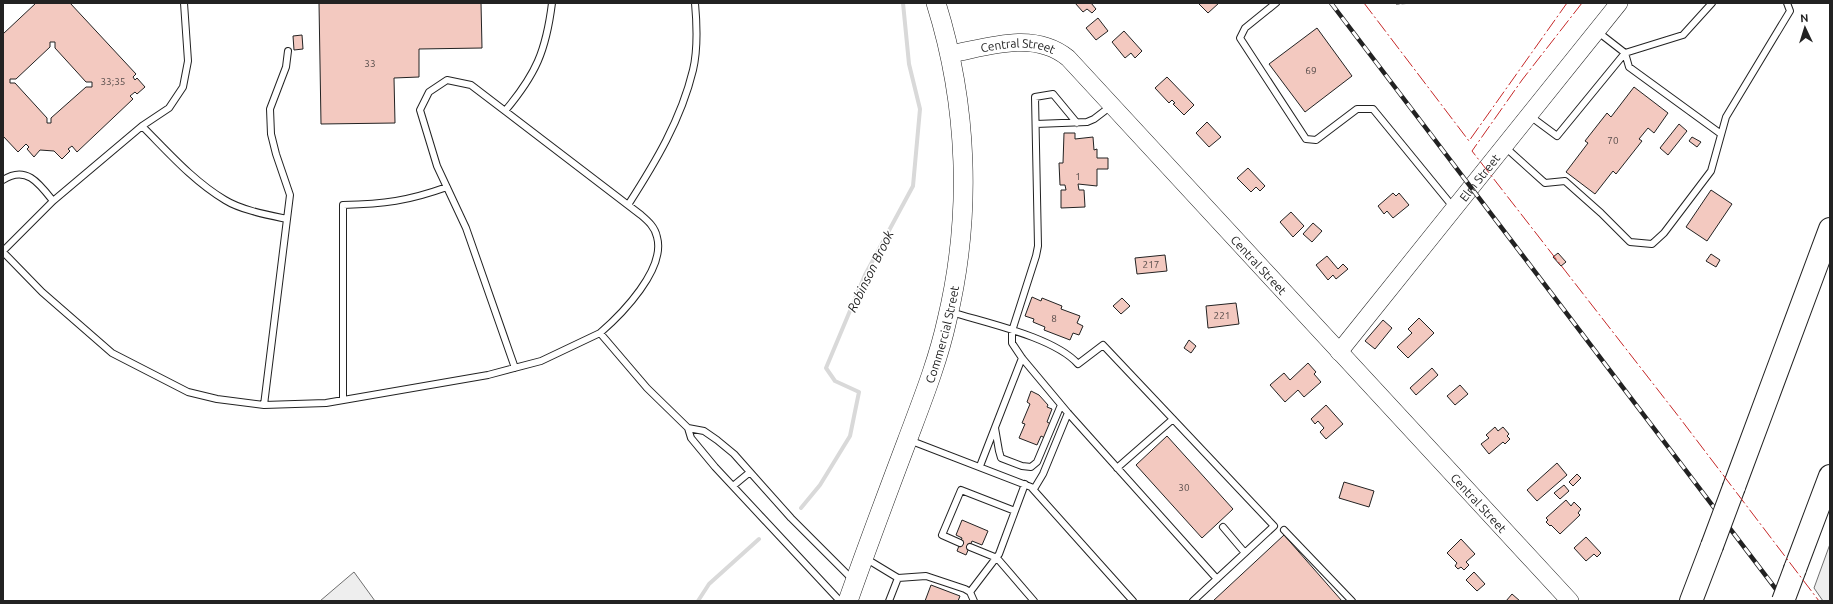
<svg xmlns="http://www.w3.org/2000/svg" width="1833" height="604" font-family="Ubuntu,sans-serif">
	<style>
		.green { fill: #eee; stroke: #6f6f6f }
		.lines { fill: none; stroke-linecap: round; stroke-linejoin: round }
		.stream { stroke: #d9d9d9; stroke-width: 4 }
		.building { fill: #f3c9c0; stroke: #222; fill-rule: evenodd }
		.lane-casing { stroke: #222; stroke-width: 8 }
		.secondary-casing { stroke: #222; stroke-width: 18 }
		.primary-casing { stroke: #222; stroke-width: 20 }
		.highway-casing { stroke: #222; stroke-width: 24 }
		.lane { stroke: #fff; stroke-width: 6 }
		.secondary { stroke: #fff; stroke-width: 17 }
		.primary { stroke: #fff; stroke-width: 19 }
		.highway { stroke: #fff; stroke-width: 22 }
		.rail-casing { stroke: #222; stroke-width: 4.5 }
		.rail { stroke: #fff; stroke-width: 3; stroke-dasharray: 9; stroke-linecap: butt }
		.highway-bridge-casing { stroke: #222; stroke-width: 24; stroke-linecap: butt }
		.highway-bridge { stroke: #fff; stroke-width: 22 }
		.fence { stroke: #222; stroke-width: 1; stroke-dasharray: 5 2; stroke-linecap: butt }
		.power { stroke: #c62828; stroke-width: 1; stroke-dasharray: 14 3 2 3; stroke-linecap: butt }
		.labels { text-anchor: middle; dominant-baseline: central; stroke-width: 3; stroke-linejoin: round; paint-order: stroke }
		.number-label { font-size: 10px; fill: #564c4a }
		.street-label { font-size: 12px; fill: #222; stroke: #fff }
		.water-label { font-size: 13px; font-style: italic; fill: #222; stroke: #fff }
	</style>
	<rect width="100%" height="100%" fill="#fff"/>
	<path class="green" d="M1830,544V601H1823L1814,588Z
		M354,572L375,601H320Z"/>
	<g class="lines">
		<path class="stream" d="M801,508L820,485L850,436L859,392L835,381L826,368L865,275L913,186L920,109L909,64L903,3
			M698,601L709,584L759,539"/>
	</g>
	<path class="building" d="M36,3H70L136,74L133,77L135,80L137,78L145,87L137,94L135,92L130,96L133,99L77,152L72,146L68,149L70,151L62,159L54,151L40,150L34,157L27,149L29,147L26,144L18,152L3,136V34ZM50,42H55V48L86,82H92V87H86L51,118V123H47V118L15,83H10V79H16L50,47Z
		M319,3H481L482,48L419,49V77L394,78L395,123L321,124Z
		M1075,3H1091L1096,9L1092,13L1087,9L1083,12Z
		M1198,3H1219L1208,13Z
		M1098,18L1108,31L1096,40L1086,28Z
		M1317,28L1352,76L1305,112L1269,64Z
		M1124,31L1142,51L1135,58L1131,53L1125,58L1112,42Z
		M302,35L303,49L294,50L293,36Z
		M1167,77L1194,105L1184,115L1173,104L1175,103L1172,100L1169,103L1155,88Z
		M1634,87L1668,113L1654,133L1648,128L1639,139L1642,141L1616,174L1613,171L1595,194L1566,172L1588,143L1585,141L1607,113L1611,117Z
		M1207,122L1221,137L1209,147L1196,133Z
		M1679,124L1687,131L1668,155L1660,148Z
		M1064,133H1075V139L1093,137L1094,150L1097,149V158H1108V169H1097V186L1078,184L1079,190H1084L1085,207L1061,208V190H1066L1065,185H1060L1059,163H1063Z
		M1692,137L1701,142L1697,147L1689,141Z
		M1248,168L1265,186L1260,191L1256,187L1251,192L1237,178Z
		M1711,190L1732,204L1707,241L1686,227Z
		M1393,193L1396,196L1399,193L1409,205L1393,218L1387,211L1384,214L1378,206Z
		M1291,212L1304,226L1293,237L1280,222Z
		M1313,223L1322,231L1312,242L1303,234Z
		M1558,253L1566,262L1561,266L1553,257Z
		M1711,254L1720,260L1716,267L1706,261Z
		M1165,255L1167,271L1137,274L1135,258Z
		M1327,256L1338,269L1343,264L1348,269L1336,279L1333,275L1328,280L1316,265Z
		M1032,297L1041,301L1042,298L1062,306L1061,309L1080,316L1077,323L1083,326L1079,335L1073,333L1070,340L1044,330L1045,327L1033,322L1034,319L1025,316Z
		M1122,298L1130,306L1121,314L1113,306Z
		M1236,303L1239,324L1208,328L1206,306Z
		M1419,318L1434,333L1408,358L1397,347L1412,333L1408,329Z
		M1383,320L1392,328L1375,349L1365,341Z
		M1189,340L1196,346L1191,353L1184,348Z
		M1308,363L1316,372L1314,374L1321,382L1304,397L1298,390L1285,402L1270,385L1284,373L1290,380Z
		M1432,368L1438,375L1416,395L1410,388Z
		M1460,385L1468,394L1455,405L1447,396Z
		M1031,391L1039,395L1048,405L1047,407L1052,409L1047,422L1051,424L1045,438L1041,436L1037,445L1019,438L1025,424L1022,423L1030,404L1027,402Z
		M1326,405L1343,424L1326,439L1320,432L1324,428L1318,421L1315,424L1311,419Z
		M1495,427L1498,431L1503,427L1509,434L1507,436L1510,439L1505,444L1503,442L1489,454L1481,444L1489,438L1486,435Z
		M1167,436L1233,509L1202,538L1136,465Z
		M1557,463L1567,475L1537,501L1527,490Z
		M1577,474L1581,478L1573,486L1569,482Z
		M1344,482L1374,491L1369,507L1339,498Z
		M1564,485L1569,491L1560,499L1554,493Z
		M1566,500L1571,506L1574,502L1581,509L1578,513L1580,515L1560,534L1551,525L1550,526L1546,522L1548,520L1546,518Z
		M962,520L988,531L982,545L972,541L966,555L957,551L962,538L956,535Z
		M1284,535L1342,601H1213Z
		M1586,537L1601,553L1597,557L1594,554L1586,561L1574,548Z
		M1461,539L1475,554L1466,562L1469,565L1464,570L1461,567L1458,569L1455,566L1457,563L1447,553Z
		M1474,572L1485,584L1477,591L1466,580Z
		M931,585L960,596L958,601H925Z
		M1512,594L1520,601H1506Z"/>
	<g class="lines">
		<defs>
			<path id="lane" d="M1276,3L1245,28L1240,38L1306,139L1316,140L1357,109H1373L1454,208
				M1712,3L1683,35L1625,53L1629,67L1721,134
				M505,111C536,74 546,51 552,3
				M1530,116L1557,136L1625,53L1598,32
				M1077,123L1053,94L1035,97L1038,246L1036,256L1012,331V343L1022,358L1068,413L1217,579
				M1036,124L1087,122L1094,119L1111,106
				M142,126L169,108L183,87L188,61L184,3
				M1505,147L1545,183L1565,181L1601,213L1630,242L1652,244L1664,233L1711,171L1726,117L1790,11L1787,3
				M3,180C26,165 39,183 53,201
				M628,205C655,163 681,120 693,70C698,49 697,25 695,3
				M3,251L53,201L142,126C168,152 193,181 225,200C241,210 268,215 287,219
				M3,252L42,292L112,353L188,392L217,399L264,405L326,403L488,375L541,361L600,333L647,388L688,428L691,438L715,467L840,601
				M951,312C986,323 1054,337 1078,364L1103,345L1274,526L1193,601
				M515,368L466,228L437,166L420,110L429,92L447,80L471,85L641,215C648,221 655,227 657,237C666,269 622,314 600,333
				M343,400V205C384,204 408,201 447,187
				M264,405L290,195L276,154L271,134L270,109L286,67L288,51
				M688,428L704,431L717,440L734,454L791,518L852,579
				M995,428L999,451L1001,458L1022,466L1031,467L1037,462L1061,405
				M909,440L1031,487L1133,601
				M980,466L1022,358
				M1117,468L1173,419
				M733,486L750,472
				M1034,489L1043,474L1068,413
				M1223,527L1245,553
				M1284,530L1352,601
				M960,543L942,535L961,490L1015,511
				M970,547L997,558L1034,601
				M865,558L898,578L926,576L965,589L970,592L974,601
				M970,592L999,554L1025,484
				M889,601L898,578"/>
			<g id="secondary">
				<path id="s1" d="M950,54C989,47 1034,30 1068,58L1570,601"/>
				<path id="s2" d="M1339,352L1619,3"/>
			</g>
			<g id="primary">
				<path id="s3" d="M848,601C867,547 887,494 907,441C922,401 938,361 947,320C972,216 968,105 936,3"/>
			</g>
			<path id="highway" d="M1734,487L1830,229
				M1795,569L1830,476
				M1691,601L1712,546"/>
		</defs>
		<use href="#lane" class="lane-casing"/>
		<use href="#secondary" class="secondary-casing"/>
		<use href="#primary" class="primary-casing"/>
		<use href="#highway" class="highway-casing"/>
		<use href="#lane" class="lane"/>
		<use href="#secondary" class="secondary"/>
		<use href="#primary" class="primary"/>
		<use href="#highway" class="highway"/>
		<defs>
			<path id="rail" d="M1331,3L1785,601"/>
		</defs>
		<use href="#rail" class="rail-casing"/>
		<use href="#rail" class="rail"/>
		<defs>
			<path id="highway-bridge" d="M1712,546L1734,487
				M1783,601L1795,569"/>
		</defs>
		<use href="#highway-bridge" class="highway-bridge-casing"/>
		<use href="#highway-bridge" class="highway-bridge"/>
		<path class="fence" d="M1395,3L1396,4L1417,3"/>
		<path class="power" d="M1364,3L1469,141L1567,3
			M1582,3L1522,80L1472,151L1679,417L1819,601"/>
	</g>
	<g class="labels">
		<g class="number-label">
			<text x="370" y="63">33</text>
			<text x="1311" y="70">69</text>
			<text x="113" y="81">33;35</text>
			<text x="1613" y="140">70</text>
			<text x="1078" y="176">1</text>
			<text x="1151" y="264">217</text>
			<text x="1222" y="315">221</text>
			<text x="1054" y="318">8</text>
			<text x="1184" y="487">30</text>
		</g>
		<g class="street-label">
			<text stroke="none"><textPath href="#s1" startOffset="69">Central Street</textPath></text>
			<text stroke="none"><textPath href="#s2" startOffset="224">Elm Street</textPath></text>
			<text stroke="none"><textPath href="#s1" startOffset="404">Central Street</textPath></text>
			<text stroke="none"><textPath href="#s3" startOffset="283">Commercial Street</textPath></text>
			<text stroke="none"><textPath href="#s1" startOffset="728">Central Street</textPath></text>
		</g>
		<g class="water-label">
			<text transform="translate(870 271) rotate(-64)">Robinson Brook</text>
		</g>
	</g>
	<rect width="1833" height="604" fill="none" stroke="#222222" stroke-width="8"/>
	<g transform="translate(1805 28) rotate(356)" stroke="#ffffff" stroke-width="3" paint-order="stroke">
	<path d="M0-3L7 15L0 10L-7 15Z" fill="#222222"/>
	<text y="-6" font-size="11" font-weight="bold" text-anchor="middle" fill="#222222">N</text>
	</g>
</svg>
